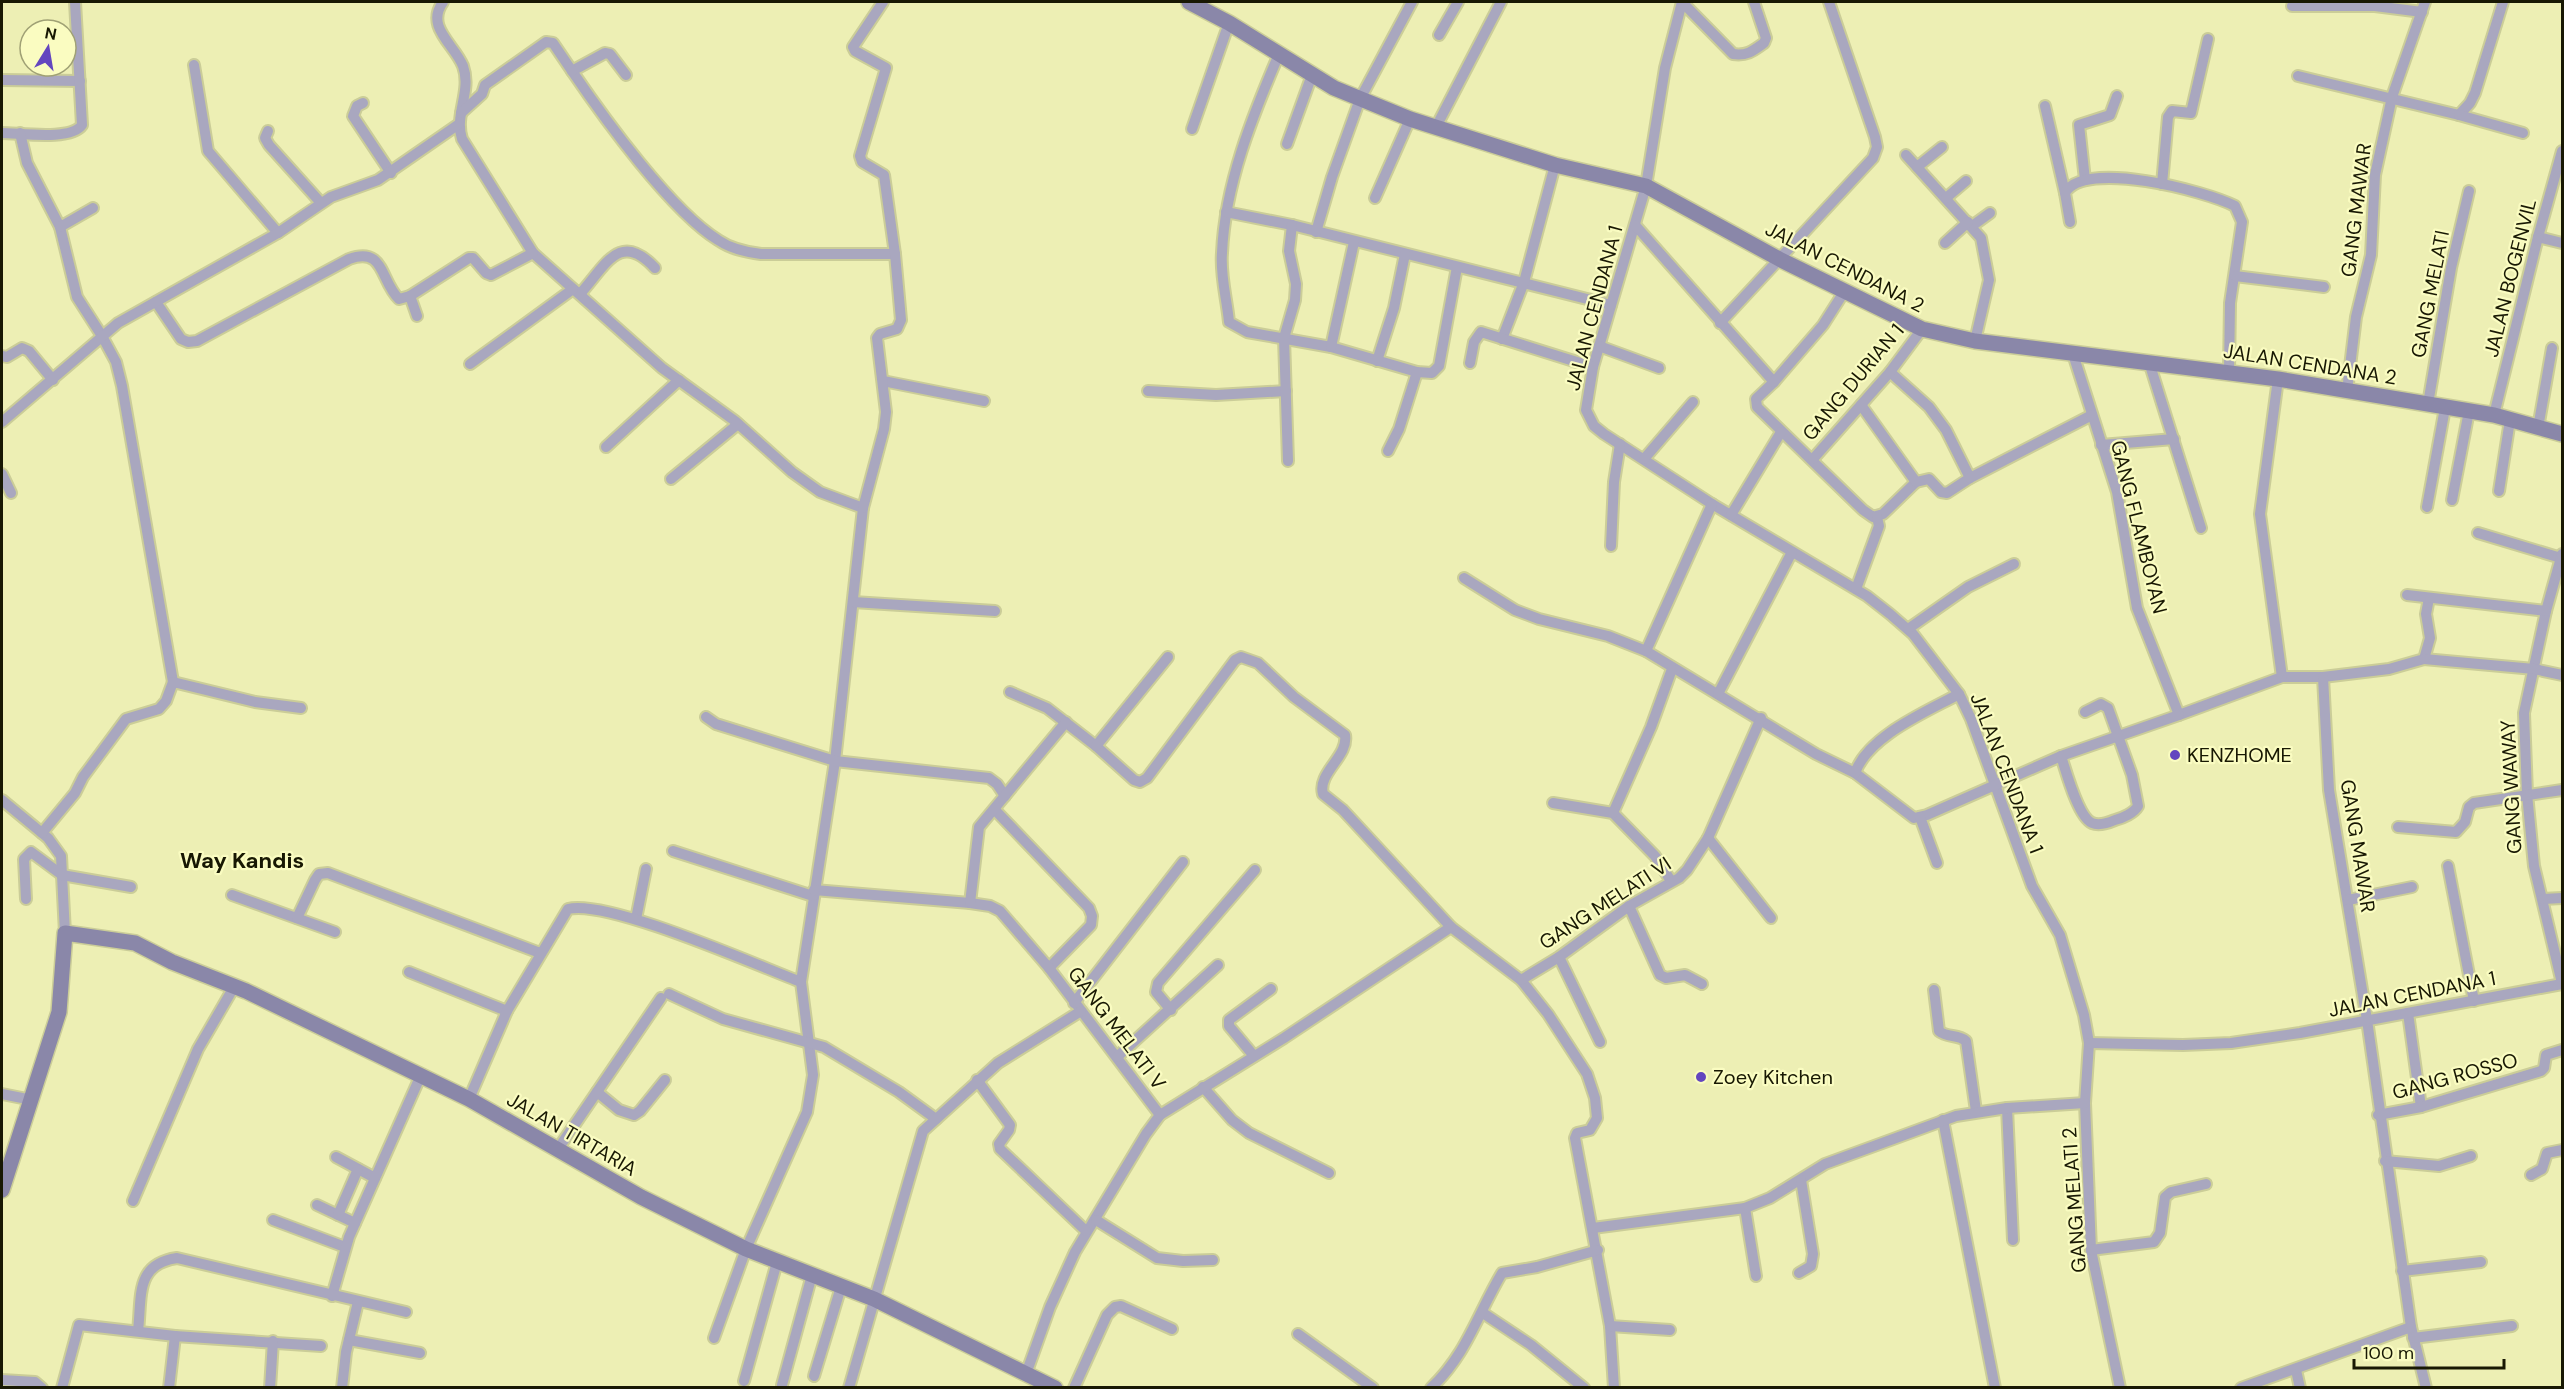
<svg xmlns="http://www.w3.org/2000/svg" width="2564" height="1389" font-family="'DM Sans',sans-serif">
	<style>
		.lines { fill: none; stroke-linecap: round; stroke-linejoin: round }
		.street-casing { stroke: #cbcd98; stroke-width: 14 }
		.secondary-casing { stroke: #cbcd98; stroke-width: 18 }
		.street { stroke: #a9a7bf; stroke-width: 10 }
		.secondary { stroke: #8a87a9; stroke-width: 15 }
		.poi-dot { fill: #6346bf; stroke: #fafcc1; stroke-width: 2 }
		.labels { text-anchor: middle; stroke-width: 4.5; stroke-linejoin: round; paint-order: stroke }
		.street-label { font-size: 20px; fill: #181803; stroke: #fafcc1 }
		.poi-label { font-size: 20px; fill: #181803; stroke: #fafcc1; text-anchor: start }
		.quarter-label { font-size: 22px; font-weight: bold; fill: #181803; stroke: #fafcc1 }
	</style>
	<rect width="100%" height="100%" fill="#edefb4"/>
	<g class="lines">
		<g class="street-casing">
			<g id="street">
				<path d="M443,2C425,27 454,44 463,66C472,91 454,115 462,139L533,253L662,368L735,421L792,472L820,492L863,508L835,761L801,982L813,1075L807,1112L746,1249L714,1338"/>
				<path d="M1682,2L1665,68L1646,186L1593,367L1586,410L1594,426L1604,434L1712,504L1867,596L1890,614L1913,634L1959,694L1971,719L2032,886L2060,935L2084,1015L2089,1043L2085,1103L2091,1250L2120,1388"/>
				<path d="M1682,2L1733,54C1747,56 1753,51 1764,43L1766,38L1754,2"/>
				<path d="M2292,6H2375L2422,12"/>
				<path d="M1439,35L1458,2"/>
				<path d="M1279,54C1252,117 1225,184 1222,253C1220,275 1227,300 1229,322L1247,332L1331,347L1417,372L1432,373L1439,366L1457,267"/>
				<path d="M194,65L208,151L278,233"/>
				<path d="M626,75L610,54L605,53L572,71C604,118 671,211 718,240C731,249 745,252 761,254H895"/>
				<path d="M2298,76L2459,115L2470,103L2475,93L2503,2"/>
				<path d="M2,80L80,81"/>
				<path d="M363,103L357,106L353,116L391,173"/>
				<path d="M2045,106L2065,193"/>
				<path d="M461,113L482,94L485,85L546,42L553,43L572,71"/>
				<path d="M2459,115L2523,133"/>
				<path d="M1436,127L1501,2"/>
				<path d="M1192,129L1229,23"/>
				<path d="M268,131L265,138L269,145L321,203"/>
				<path d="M2,133C20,133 71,141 82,125L75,2"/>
				<path d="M20,133L27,163L60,227L77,297L102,336L116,362L122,386L173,682"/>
				<path d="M1287,144L1312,75"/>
				<path d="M1906,155L1981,238L1989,280L1975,341"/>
				<path d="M1917,167L1942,147"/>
				<path d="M2085,180L2079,125L2110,115L2117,96"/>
				<path d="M2162,184L2168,117L2172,111L2191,113L2208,39"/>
				<path d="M1375,198L1410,119"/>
				<path d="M1946,198L1966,181"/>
				<path d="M1226,212L1292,225L1611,305"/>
				<path d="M2070,222L2065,193C2084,159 2206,191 2235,206L2242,222L2230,303L2229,372"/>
				<path d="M1635,225L1774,382L1756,399L1757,407L1863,510L1873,517L1883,514L1916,482"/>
				<path d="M1972,226L1990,213"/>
				<path d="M60,227L93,208"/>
				<path d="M1316,232L1332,177L1360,99L1412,2"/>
				<path d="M2538,237L2562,243"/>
				<path d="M1945,243L1968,222"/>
				<path d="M2235,276L2324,287"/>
				<path d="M580,294C606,265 620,230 655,268"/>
				<path d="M156,302L181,339L188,342L197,341L349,259C385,246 380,281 399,299L410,296"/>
				<path d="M417,316L410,296L469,258H473L486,273L491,275L533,253"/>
				<path d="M1720,323L1873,158L1877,147L1875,137L1829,2"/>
				<path d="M1502,339L1524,282L1555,165"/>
				<path d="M1599,346L1659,368"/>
				<path d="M1331,347L1354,242"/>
				<path d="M2073,354L2117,492L2137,608L2179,715L2282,677H2323L2389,669L2424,659L2430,638L2426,614L2429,598"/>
				<path d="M2,356L7,357L22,348L29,351L53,380"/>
				<path d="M1377,361L1394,308L1405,254"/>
				<path d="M2149,362L2201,528"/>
				<path d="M1470,363L1474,342L1481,332L1593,367"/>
				<path d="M470,364L573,289"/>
				<path d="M2278,379L2260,514L2282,677"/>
				<path d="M883,381L984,401"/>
				<path d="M1774,382L1823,325L1844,292"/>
				<path d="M1148,391L1216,395L1286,391"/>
				<path d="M2347,391L2356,317L2371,255L2375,175L2392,97L2425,2"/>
				<path d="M2428,404L2451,268L2469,191"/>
				<path d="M1861,405L1916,482L1929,479L1941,492L1947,493L1970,478L1946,430L1929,407L1890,372"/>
				<path d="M2494,415L2538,237L2562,151"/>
				<path d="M2,422L118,323L278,233L331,197L378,180L459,124"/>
				<path d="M2538,428L2552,348"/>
				<path d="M2101,445L2174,439"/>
				<path d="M606,447L679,380"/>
				<path d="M1388,451L1399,429L1417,372"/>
				<path d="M1644,459L1693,402"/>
				<path d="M1813,459L1890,372L1922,329"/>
				<path d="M1288,461L1284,338L1295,300L1296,284L1289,251L1292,225"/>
				<path d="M2,474L11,493"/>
				<path d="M1970,478L2092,415"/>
				<path d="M671,479L738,424"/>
				<path d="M2499,491L2510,420"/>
				<path d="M2452,500L2469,411"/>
				<path d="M1712,504L1646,651L1816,754L1855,773L1914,818L1927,815L2061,756L2179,715"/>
				<path d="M2427,507L2445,408"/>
				<path d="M863,508L884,429L886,412L877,338L880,334L897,329L901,320L895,254L884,175L862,162L860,156L886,68L855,51L853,47L883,2"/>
				<path d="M1731,515L1781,432"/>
				<path d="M2478,533L2561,558"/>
				<path d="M1611,546L1614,482L1620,444"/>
				<path d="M2562,554L2546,611L2524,713L2527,794L2534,866L2562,983"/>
				<path d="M1464,578L1515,610L1539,619L1608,636L1646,651"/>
				<path d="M1856,589L1879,526L1877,517"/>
				<path d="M2407,595L2546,611"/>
				<path d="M853,602L995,611"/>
				<path d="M1908,629L1968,587L2014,564"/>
				<path d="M2424,659L2534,669L2562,675"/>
				<path d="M2323,677L2329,790L2367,1020L2411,1327L2426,1388"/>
				<path d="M1010,692L1047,708L1096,746L1134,780L1140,782L1147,778L1235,660L1241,657L1258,663L1294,697L1345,735C1349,756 1317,773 1323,794L1343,810L1451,927L1521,980L1548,1014L1587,1074L1595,1098L1597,1118L1590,1130L1577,1133L1575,1138L1610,1326L1614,1388"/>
				<path d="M1718,694L1792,552"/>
				<path d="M706,717L716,724L835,761L989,778L997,784L1005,796"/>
				<path d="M1096,746L1168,657"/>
				<path d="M2061,756C2066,771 2078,817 2092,823C2099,826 2108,823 2115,820C2123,818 2134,813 2138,806L2132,775L2108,708L2101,704L2085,712"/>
				<path d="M1855,773C1868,736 1926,712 1959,694"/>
				<path d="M2,800L48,838L61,856L65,933"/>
				<path d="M1553,803L1613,813L1655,856L1671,881"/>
				<path d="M995,810L1089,908L1092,916L1091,925L1049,968"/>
				<path d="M1613,813L1651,727L1672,669"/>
				<path d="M1920,817L1937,863"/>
				<path d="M2398,827L2456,832L2465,822L2469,807L2474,803L2562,790"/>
				<path d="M42,833L75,793L83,777L126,719L159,709L166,701L173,682L255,702L301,708"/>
				<path d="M1708,838L1771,918"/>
				<path d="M673,851L813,896"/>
				<path d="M2448,866L2474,1001"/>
				<path d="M814,890L970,903L990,906L1000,911L1049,968L1160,1115L1146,1134L1075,1252L1050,1307L1026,1374"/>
				<path d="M232,895L335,932"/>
				<path d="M26,899L24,859L31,852L62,875L131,887"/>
				<path d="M2543,899L2562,898"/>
				<path d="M2348,900L2412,887"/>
				<path d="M970,903L979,827L1066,722"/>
				<path d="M1629,906L1660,975L1666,978L1685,975L1702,984"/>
				<path d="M297,918L315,880L319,874L328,873L540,953"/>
				<path d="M636,919L646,869"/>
				<path d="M1559,957L1600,1042"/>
				<path d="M409,972L507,1011"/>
				<path d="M1521,980L1559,957L1629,906L1679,878L1687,870L1708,838L1761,718"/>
				<path d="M1934,990L1939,1031C1947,1038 1958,1034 1966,1041L1976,1111"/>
				<path d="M669,994L723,1019L824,1047L899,1092L936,1119"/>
				<path d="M1074,1003L1183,862"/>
				<path d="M1171,1010L1156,992L1158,983L1255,870"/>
				<path d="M2408,1013L2421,1107"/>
				<path d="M2089,1043L2183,1045L2231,1043L2300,1033L2562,984"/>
				<path d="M1254,1056L1229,1026V1020L1271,989"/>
				<path d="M1117,1057L1218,965"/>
				<path d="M977,1080L1010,1125L1009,1130L999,1144L1000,1149L1086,1231"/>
				<path d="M1203,1087L1232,1120L1249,1133L1329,1173"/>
				<path d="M597,1092L619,1110L634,1115L640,1111L665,1080"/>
				<path d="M2,1094L32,1100"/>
				<path d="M469,1099L507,1011L568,909C608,899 756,965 801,982"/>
				<path d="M2007,1108L2013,1240"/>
				<path d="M1160,1115L1284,1038L1451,927"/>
				<path d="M2378,1115L2421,1107L2541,1071L2544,1068L2546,1055L2562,1050"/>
				<path d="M1943,1120L1995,1388"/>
				<path d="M558,1149L661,998"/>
				<path d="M336,1157L375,1178"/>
				<path d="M2385,1161L2439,1166L2471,1156"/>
				<path d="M2531,1175L2542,1169L2547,1153L2562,1150"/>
				<path d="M133,1201L198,1049L234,987"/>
				<path d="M317,1205L355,1223"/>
				<path d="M1745,1208L1756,1276"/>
				<path d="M338,1215L358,1169"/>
				<path d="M273,1220L345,1247"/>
				<path d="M1096,1220L1157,1258L1183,1261L1213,1260"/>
				<path d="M1593,1228L1745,1208L1770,1198L1825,1164L1956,1116L2007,1108L2085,1103"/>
				<path d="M2091,1250L2154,1242L2160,1233L2165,1197L2171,1192L2206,1184"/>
				<path d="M2402,1271L2481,1262"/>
				<path d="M1799,1273L1811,1266L1813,1254L1801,1180"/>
				<path d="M332,1296L349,1237L421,1075"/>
				<path d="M1483,1313L1531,1345L1584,1388"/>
				<path d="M1610,1326L1670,1330"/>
				<path d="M138,1331C142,1296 135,1264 177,1258L406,1312"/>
				<path d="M1298,1334L1373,1388"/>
				<path d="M2413,1338L2512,1326"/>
				<path d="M349,1340L420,1353"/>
				<path d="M2296,1370L2300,1388"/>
				<path d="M814,1376L841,1287"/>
				<path d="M2,1380L35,1382L42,1388"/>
				<path d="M744,1381L777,1262"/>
				<path d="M782,1385L812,1275"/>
				<path d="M62,1388L79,1325L175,1336"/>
				<path d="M169,1388L175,1336L321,1346"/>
				<path d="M270,1388L273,1341"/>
				<path d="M342,1388L346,1352L358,1302"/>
				<path d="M849,1388L923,1131L998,1063L1081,1011"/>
				<path d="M1074,1388L1107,1315L1115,1307L1121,1306L1172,1329"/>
				<path d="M1431,1388C1467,1354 1478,1313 1502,1273L1537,1267L1598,1250"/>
				<path d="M2241,1388L2411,1327"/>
			</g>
		</g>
		<g class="secondary-casing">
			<g id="secondary">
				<path d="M1189,2L1229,23L1334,88L1410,119L1555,165L1646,186L1781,260L1922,329L1975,341L2278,379L2494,415L2562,434"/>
				<path d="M2,1190L59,1012L65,933L135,943L172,962L246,991L469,1099L641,1197L746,1249L874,1299L1055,1388"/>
			</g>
		</g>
		<use href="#street" class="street"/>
		<use href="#secondary" class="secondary"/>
	</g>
	<g class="poi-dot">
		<circle cx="2175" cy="755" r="6"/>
		<circle cx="1701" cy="1077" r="6"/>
	</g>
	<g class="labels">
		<g class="street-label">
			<text transform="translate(2356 210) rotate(-83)" y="7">GANG MAWAR</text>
			<text transform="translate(1845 267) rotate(27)" y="7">JALAN CENDANA 2</text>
			<text transform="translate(2510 278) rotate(-76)" y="7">JALAN BOGENVIL</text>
			<text transform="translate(2430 294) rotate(-79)" y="7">GANG MELATI</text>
			<text transform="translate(1594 308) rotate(-75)" y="7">JALAN CENDANA 1</text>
			<text transform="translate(2310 364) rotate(9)" y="7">JALAN CENDANA 2</text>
			<text transform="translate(1853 382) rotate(-50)" y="7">GANG DURIAN 1</text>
			<text transform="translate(2139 527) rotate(76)" y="7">GANG FLAMBOYAN</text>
			<text transform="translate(2007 773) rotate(69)" y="7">JALAN CENDANA 1</text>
			<text transform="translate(2511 787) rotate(-93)" y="7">GANG WAWAY</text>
			<text transform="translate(2358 846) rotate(81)" y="7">GANG MAWAR</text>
			<text transform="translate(1605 903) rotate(-33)" y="7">GANG MELATI VI</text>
			<text transform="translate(2412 994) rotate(-11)" y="7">JALAN CENDANA 1</text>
			<text transform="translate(1117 1028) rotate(53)" y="7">GANG MELATI V</text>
			<text transform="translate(2455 1076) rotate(-15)" y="7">GANG ROSSO</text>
			<text transform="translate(572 1134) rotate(30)" y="7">JALAN TIRTARIA</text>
			<text transform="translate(2074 1200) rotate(-94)" y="7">GANG MELATI 2</text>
		</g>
		<g class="poi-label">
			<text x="2187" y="762">KENZHOME</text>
			<text x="1713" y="1084">Zoey Kitchen</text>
		</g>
		<g class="quarter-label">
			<text x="242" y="868">Way Kandis</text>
		</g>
	</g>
	<rect width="2564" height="1389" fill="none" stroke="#181803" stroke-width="6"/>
	<g transform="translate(48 48) rotate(11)"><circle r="28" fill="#fafcc1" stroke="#a0a175" stroke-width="1.5"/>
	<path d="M0-4.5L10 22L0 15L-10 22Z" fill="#6346bf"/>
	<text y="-9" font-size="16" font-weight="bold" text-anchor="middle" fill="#181803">N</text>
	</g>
	<path d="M2354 1359v9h150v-9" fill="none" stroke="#181803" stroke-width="3"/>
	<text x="2363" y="1359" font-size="18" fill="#181803" stroke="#fafcc1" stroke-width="4.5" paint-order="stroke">100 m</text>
</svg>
